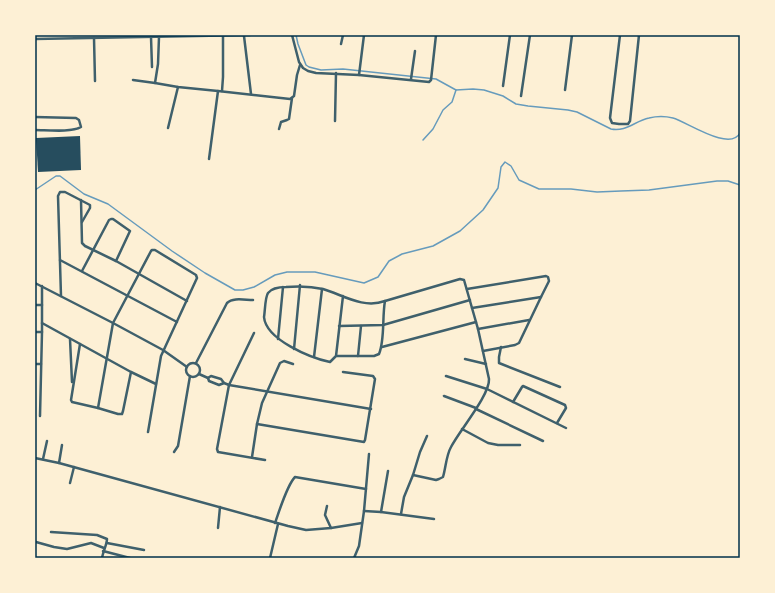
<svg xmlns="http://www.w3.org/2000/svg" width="775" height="593" font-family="'Public Sans',sans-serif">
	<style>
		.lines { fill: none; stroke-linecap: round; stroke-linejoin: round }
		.stream { stroke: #669bbc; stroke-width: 1.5 }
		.building { fill: #264d5e }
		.minor { stroke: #3f606c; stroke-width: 2.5 }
		.neatline { fill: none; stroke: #003049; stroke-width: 1.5 }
	</style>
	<rect width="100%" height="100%" fill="#fdf0d5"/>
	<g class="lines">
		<g class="stream">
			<path d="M296,35L298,44L306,65L309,67L321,70L343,69L436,79L456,90L473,89L484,90L503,96L516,104L528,106L568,110L577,112L611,129C626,132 635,121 649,118C657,116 665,116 673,118C687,122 730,152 740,133"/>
			<path d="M423,140L433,129L443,110L452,102L456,90"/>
			<path d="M35,190L56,176H60L84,194L108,204L172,251L205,273L235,290H243L254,287L275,275L287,272H315L364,283L378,277L389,261L402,254L433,246L460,231L483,210L498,188L501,167L505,162L511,166L519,180L539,189H571L597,192L621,191L649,190L717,181H728L740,185"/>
		</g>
	</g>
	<path class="building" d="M80,136L81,170L38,172L36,138Z"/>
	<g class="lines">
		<g class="minor">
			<path d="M292,35L299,62L303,68L308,71L316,73L359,75L429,82L431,80L436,35"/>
			<path d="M620,35L610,118L612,123L619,124H628L630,121L639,35"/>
			<path d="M244,36L251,94"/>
			<path d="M151,37L152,67"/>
			<path d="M94,38L95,81"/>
			<path d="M35,39L250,35"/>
			<path d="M341,44L343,35"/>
			<path d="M359,75L364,35"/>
			<path d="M411,79L415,51"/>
			<path d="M133,80L155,83L178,87L218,91L290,99L294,96L297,75L300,65"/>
			<path d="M155,83L158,64L159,37"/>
			<path d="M503,86L510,35"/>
			<path d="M565,90L572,35"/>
			<path d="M222,91L223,77V36"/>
			<path d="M521,96L530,35"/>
			<path d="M35,117L76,118L79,120L81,127C71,133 46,130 35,130"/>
			<path d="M335,121L336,73"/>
			<path d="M168,128L178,87"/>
			<path d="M279,129L281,122L287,120L289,119L292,98"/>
			<path d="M209,159L218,91"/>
			<path d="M81,200L82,243L85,246L116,261L187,301"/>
			<path d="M60,260L177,322"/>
			<path d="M82,271L109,220L111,219H113L130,231L116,261"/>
			<path d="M35,283L113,323L163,350L187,367"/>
			<path d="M467,289L546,276L548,277L549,281L541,297L519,343L515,345L483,351"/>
			<path d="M61,296L58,196L60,192H65L90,205V208L82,222"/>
			<path d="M385,301L460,279L464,280L478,329L489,379C490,395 459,431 451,447C446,456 446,467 443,477L439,479L436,480L413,475"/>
			<path d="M35,305H42"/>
			<path d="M472,308L541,297"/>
			<path d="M42,323L131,372L156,384"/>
			<path d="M339,326L383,325L470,300"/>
			<path d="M478,329L529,320"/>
			<path d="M35,332H42"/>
			<path d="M254,333L229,385L217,449L218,452L265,460"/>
			<path d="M70,339L72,382"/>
			<path d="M278,339L283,287"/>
			<path d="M80,344L71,400L72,402L98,408L118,414H122L123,411L131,372"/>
			<path d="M382,347L476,322"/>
			<path d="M501,347L499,357V363L560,387"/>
			<path d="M294,349L300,285"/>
			<path d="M336,356H374L379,354C385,340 382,317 385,301C363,309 343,295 323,289C310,286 298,286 286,287C280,287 272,288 268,293C265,297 265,312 264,317C266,340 311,358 330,362L336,356L343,296"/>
			<path d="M358,356L361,326"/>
			<path d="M314,357L322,289"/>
			<path d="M465,359L486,364"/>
			<path d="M196,363L227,303C233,297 245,300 253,300"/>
			<circle cx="193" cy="370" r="7"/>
			<path d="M35,364H41"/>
			<path d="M199,374L208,378L211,376L221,379L224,383"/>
			<path d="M446,376L487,389L566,428"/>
			<path d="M208,378L209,381L219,385L224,383L229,385L371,409"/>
			<path d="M444,396L476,408"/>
			<path d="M513,402L522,387L523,386L565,405L566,408L557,423"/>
			<path d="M98,408L113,323L151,251L152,250H155L196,275L197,278L161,356L148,432"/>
			<path d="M476,409L543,441"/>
			<path d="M40,416L42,332V286"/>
			<path d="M257,424L364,442L365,440L375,379L373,376L343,372"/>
			<path d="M462,429L488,443L498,445H520"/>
			<path d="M174,452L178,446L190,376"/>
			<path d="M252,457L257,424L262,403L280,363L284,361L293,364"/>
			<path d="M35,458L59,463L288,526L306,530L331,528L362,523"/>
			<path d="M43,459L47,441"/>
			<path d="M59,463L62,445"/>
			<path d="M70,483L74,467"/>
			<path d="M327,506L325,515L331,528"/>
			<path d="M364,511L381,512L434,519"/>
			<path d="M381,512L388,471"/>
			<path d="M401,514L404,497L413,475L420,452L427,436"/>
			<path d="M275,523C279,512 287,485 295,477L366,489"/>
			<path d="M218,528L220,507"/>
			<path d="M51,532L97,535L107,539C107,544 103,552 102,558"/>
			<path d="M36,542L54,547L67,549L91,543L104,548"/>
			<path d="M107,543L144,550"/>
			<path d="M103,551L130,558"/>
			<path d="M270,558L278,524"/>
			<path d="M354,558L359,546L364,511L369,454"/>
		</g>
	</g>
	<rect width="775" height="593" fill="none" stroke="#fdf0d5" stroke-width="72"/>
	<rect x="36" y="36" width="703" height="521" class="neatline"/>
</svg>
